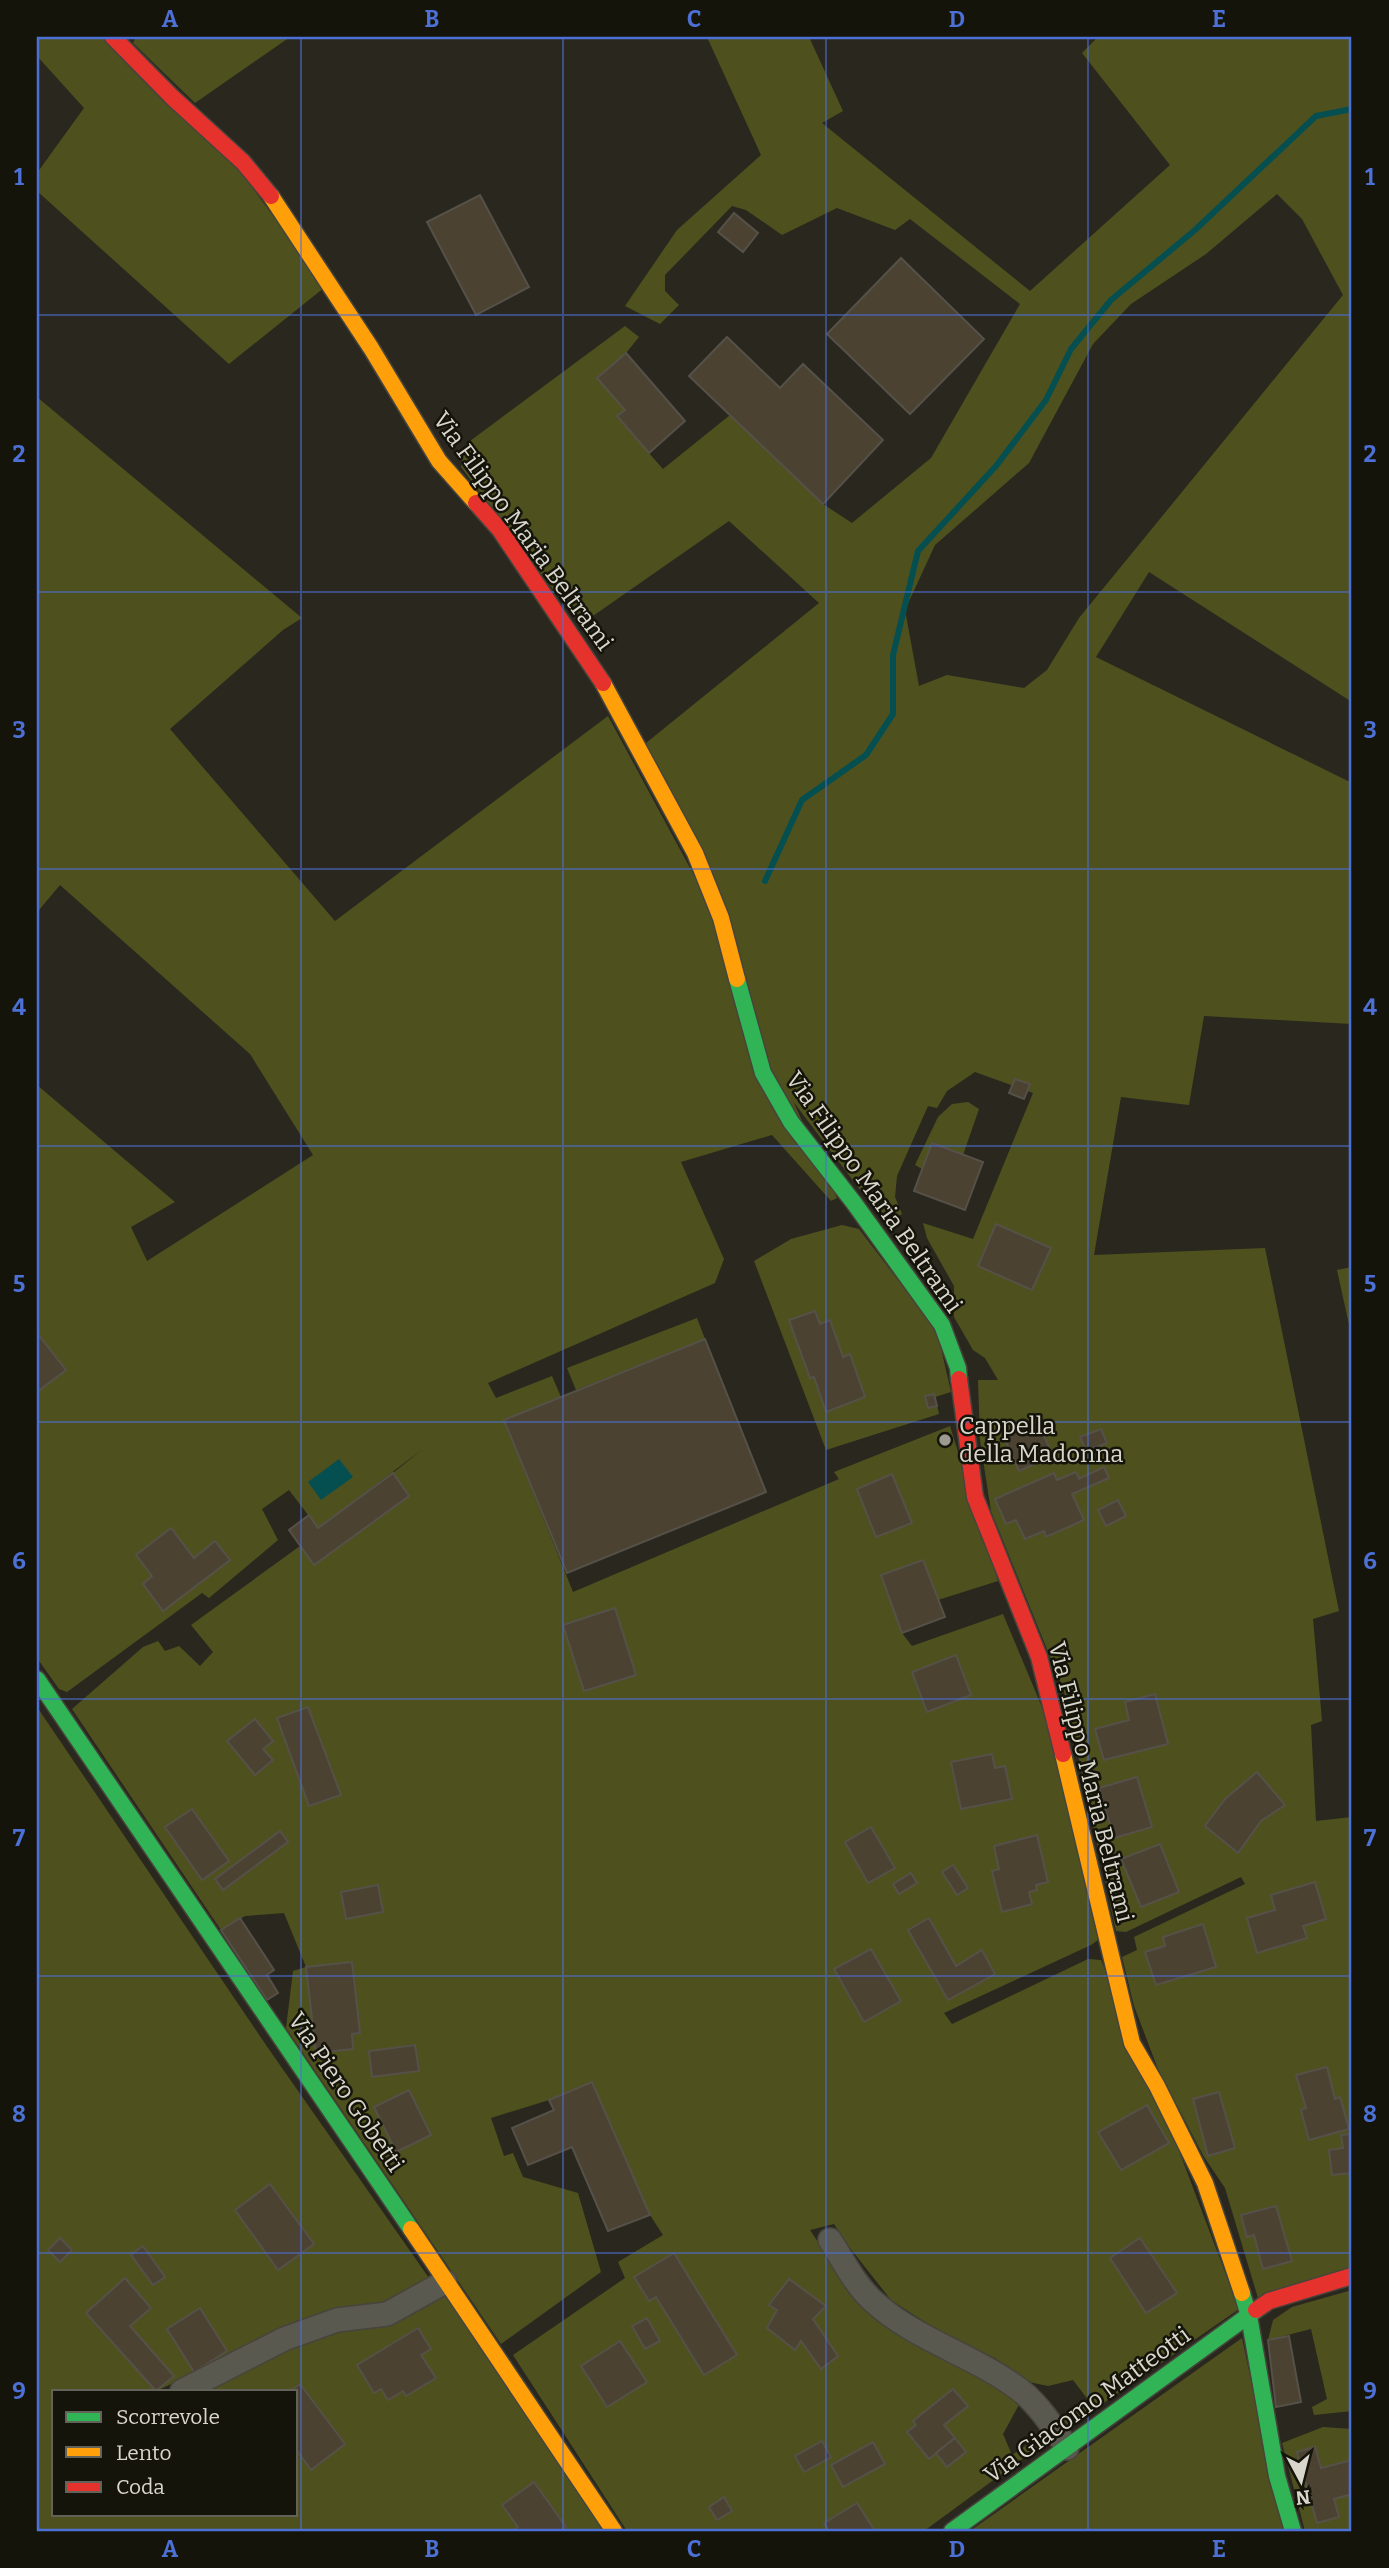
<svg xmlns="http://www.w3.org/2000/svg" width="1389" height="2568" font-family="Bitter,serif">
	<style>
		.green { fill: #4e511e; fill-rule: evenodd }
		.water { fill: #064f50 }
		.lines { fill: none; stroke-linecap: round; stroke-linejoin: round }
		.stream { stroke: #064f50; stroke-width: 6 }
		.building { fill: #4b4232; stroke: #555149; stroke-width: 2 }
		.street-casing { stroke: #46443c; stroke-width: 26 }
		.fast-casing { stroke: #46443c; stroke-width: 19 }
		.slow-casing { stroke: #46443c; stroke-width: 19 }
		.jam-casing { stroke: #46443c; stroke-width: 19 }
		.street { stroke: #5a5950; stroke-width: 23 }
		.fast { stroke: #30b455; stroke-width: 16 }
		.slow { stroke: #ff9f0a; stroke-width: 16 }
		.jam { stroke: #e5322d; stroke-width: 16 }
		.grid { fill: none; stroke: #4c70d5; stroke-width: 2; stroke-opacity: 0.55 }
		.poi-dot { fill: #9c9a8f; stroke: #15140b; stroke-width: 2.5 }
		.labels { text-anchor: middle; stroke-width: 5; stroke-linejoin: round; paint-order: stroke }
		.street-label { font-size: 24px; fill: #d9d7cc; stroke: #15140b }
		.poi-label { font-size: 24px; fill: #d9d7cc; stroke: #15140b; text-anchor: start }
		.neatline { fill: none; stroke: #4c70d5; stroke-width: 2.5 }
		.grid-label { font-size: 23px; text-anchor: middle; font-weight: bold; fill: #4c70d5 }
	</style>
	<rect width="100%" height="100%" fill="#2a281e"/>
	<g class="green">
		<path d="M37,37H105L235,164L325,287L229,364L37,191V173L84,108L37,56Z"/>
		<path d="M136,37H290L195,103L133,43Z"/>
		<path d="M707,37H809L843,111L822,123L1030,291L1170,165L1082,53L1098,37H1352V702L1149,572L1096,657L1350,782L1352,779V1024L1204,1016L1189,1105L1121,1097L1094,1255L1265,1248L1339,1611L1313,1619L1322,1721L1311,1725L1316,1821L1352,1817V2267L1258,2298L1225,2188L1204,2157L1158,2069L1134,2006L1122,1957L1137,1950L1134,1937L1245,1884L1241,1877L1126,1932L1116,1931L1064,1691L991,1511L980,1440L978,1380H998L985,1358L973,1350L954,1317V1286L927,1238L923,1223L973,1239L1033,1093L975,1072L947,1091L937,1108L928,1106L897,1176L895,1197L902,1214L886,1224L770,1071L646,743L819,603L729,521L580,625L461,467L466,444L625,326L639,337L626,353L597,378L625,410L617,417L663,469L730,415L823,504L852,523L931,458L1020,304L910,219L895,230L837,208L782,235L746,210L732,206L665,275V291L679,305L660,324L625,306L677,230L761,155ZM1277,194L1302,219L1343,295L1079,618L1047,670L1024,688L947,675L919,686L905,610L935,545L1029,463L1093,344L1131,304L1206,254Z"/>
		<path d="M37,397L302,618L283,630L170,729L335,921L608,716L696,879L717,933L837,1198L831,1201L772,1135L681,1162L724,1259L715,1283L488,1383L496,1398L552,1376L561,1397L504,1420L573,1592L839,1479L834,1472L950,1426L998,1581L938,1600L923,1560L881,1576L902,1633L912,1646L1003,1614L1044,1712L1098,1940L1091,1945L944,2013L952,2024L1088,1959L1101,1960L1176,2143L1239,2309L1069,2427L1064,2420L1089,2401L1073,2380L1048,2386L1029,2382L995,2358L951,2339L891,2300L850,2248L834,2224L810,2230L845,2283L935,2353L1021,2401L1003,2434L1012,2455L1045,2433L1048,2440L924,2531H627L513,2355L625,2278L618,2262L663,2235L650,2215L592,2082L549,2100L491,2118L504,2156L513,2153L523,2177L578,2193L601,2272L501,2344L286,2028L293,1971L306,1967L284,1913L245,1916L221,1930L72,1709L143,1647L158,1641L165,1651L179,1646L200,1666L213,1652L191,1625L300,1546L315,1565L409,1496L393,1473L423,1449L318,1528L289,1490L262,1509L278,1540L209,1598L202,1593L67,1692L59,1689L37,1658V1085L175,1202L131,1227L147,1261L313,1155L250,1054L60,885L39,910L37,909Z"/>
		<path d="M968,1102L979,1109L963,1155L932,1143L922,1169L915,1165L938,1117L952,1104Z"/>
		<path d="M842,1225L859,1229L937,1331L951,1392L935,1397L939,1414L826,1450L754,1261L791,1239Z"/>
		<path d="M1352,1267V1338L1337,1270Z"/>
		<path d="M697,1318L705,1339L576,1390L567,1368Z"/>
		<path d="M37,1707L268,2048L429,2278L383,2304L363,2305L314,2318L156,2391H54V2514H296V2391H197L259,2360L444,2288L607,2531H37Z"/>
		<path d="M1352,2290V2411L1314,2415L1312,2407L1327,2399L1311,2329L1268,2340L1273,2320L1292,2307Z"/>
		<path d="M1242,2338L1283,2531H970Z"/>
		<path d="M1323,2427L1352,2429V2531H1305L1282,2443Z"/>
	</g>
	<path class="water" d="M339,1459L353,1477L321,1500L308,1482Z"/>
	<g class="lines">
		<path class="stream" d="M765,881L802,800L866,755L893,714V655L918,551L996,466L1046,400L1071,349L1111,300L1195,230L1316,116L1352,109"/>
	</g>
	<g class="building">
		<path d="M480,195L529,287L476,315L427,222Z"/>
		<path d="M734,213L758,233L743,252L718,232Z"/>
		<path d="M901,258L984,339L910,414L827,334Z"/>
		<path d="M727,337L780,388L803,364L883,440L823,504L689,376Z"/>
		<path d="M626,353L685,421L649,453L617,416L625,410L597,378Z"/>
		<path d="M1015,1079L1030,1084L1024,1099L1009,1093Z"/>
		<path d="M932,1143L983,1162L965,1210L914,1191Z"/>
		<path d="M996,1224L1051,1248L1032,1290L978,1266Z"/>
		<path d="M815,1311L820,1324L830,1320L843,1357L850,1354L865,1397L826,1412L814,1377L810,1378L789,1320Z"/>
		<path d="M37,1333L66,1370L37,1392Z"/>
		<path d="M705,1339L766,1492L567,1573L504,1420Z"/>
		<path d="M934,1394L937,1406L928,1408L925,1396Z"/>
		<path d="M1036,1418L1053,1456L1019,1471L1002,1433Z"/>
		<path d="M1101,1429L1107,1443L1086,1451L1080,1437Z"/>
		<path d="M1104,1467L1109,1478L1072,1494L1084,1520L1046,1537L1044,1531L1025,1539L1016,1520L1006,1524L995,1499L1054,1473L1057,1480L1076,1472L1079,1479Z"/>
		<path d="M393,1473L409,1496L314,1565L289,1530L309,1515L318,1528Z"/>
		<path d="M892,1474L912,1523L876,1537L857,1489Z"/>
		<path d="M1118,1500L1126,1516L1106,1526L1098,1510Z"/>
		<path d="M171,1528L194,1558L215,1541L230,1560L163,1611L143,1584L152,1576L136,1555Z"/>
		<path d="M923,1560L945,1617L902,1633L881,1575Z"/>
		<path d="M615,1608L636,1675L584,1691L563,1625Z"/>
		<path d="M956,1655L971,1695L927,1712L912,1672Z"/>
		<path d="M1155,1694L1168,1744L1104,1760L1095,1729L1129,1720L1125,1702Z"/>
		<path d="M308,1707L341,1795L309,1806L277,1718Z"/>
		<path d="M255,1719L273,1741L263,1749L273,1760L255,1775L227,1741Z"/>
		<path d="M992,1754L995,1768L1005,1766L1012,1799L961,1809L951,1762Z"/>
		<path d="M1257,1772L1285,1805L1261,1821L1238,1853L1205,1826L1225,1799Z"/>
		<path d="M1137,1777L1152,1827L1114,1838L1099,1788Z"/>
		<path d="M192,1809L229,1861L202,1880L165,1827Z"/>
		<path d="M871,1827L895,1868L868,1883L845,1842Z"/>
		<path d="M280,1831L288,1842L223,1890L215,1879Z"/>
		<path d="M1037,1835L1048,1882L1036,1885L1037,1890L1029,1892L1032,1904L1002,1912L992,1871L999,1869L994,1846Z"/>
		<path d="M1160,1844L1179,1892L1141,1907L1121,1859Z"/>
		<path d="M953,1865L968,1888L957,1895L942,1872Z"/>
		<path d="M911,1873L917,1883L899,1894L893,1884Z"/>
		<path d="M1315,1882L1326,1919L1303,1926L1307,1938L1257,1953L1247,1918L1275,1910L1271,1895Z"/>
		<path d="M378,1885L383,1912L346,1919L341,1892Z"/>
		<path d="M240,1918L274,1970L267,1975L278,1993L267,2000L221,1930Z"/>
		<path d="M929,1918L956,1966L982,1950L995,1974L948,2000L908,1930Z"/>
		<path d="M1203,1924L1216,1967L1156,1985L1145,1952L1165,1946L1163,1937Z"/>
		<path d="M871,1949L901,2001L864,2022L834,1969Z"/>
		<path d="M352,1962L360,2033L352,2034L353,2049L316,2053L306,1967Z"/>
		<path d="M415,2045L419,2071L372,2077L369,2051Z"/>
		<path d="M1327,2067L1335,2099L1340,2097L1349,2129L1309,2140L1301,2110L1306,2108L1296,2075Z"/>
		<path d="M592,2082L650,2215L608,2231L572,2147L528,2165L512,2128L554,2110L549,2100Z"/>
		<path d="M409,2090L431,2135L396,2152L374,2107Z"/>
		<path d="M1219,2092L1235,2148L1208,2156L1193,2099Z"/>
		<path d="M1147,2105L1169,2143L1121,2170L1098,2132Z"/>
		<path d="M1351,2134L1352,2173L1332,2175L1329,2150L1343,2148L1341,2135Z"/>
		<path d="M270,2184L314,2244L278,2270L235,2210Z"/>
		<path d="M1276,2206L1292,2261L1263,2269L1254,2235L1247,2237L1241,2215Z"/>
		<path d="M60,2238L72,2250L60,2262L48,2250Z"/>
		<path d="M1140,2238L1177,2293L1146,2313L1110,2258Z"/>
		<path d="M143,2246L165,2277L153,2285L131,2255Z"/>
		<path d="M674,2253L737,2355L704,2375L656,2297L649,2301L634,2277Z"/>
		<path d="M125,2278L151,2308L130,2326L174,2376L156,2391L86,2313Z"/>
		<path d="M789,2279L826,2306L813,2319L838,2356L821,2369L801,2341L795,2350L767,2328L777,2310L769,2305Z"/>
		<path d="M200,2308L227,2351L194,2372L167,2329Z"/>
		<path d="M647,2318L660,2341L645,2349L632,2326Z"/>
		<path d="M418,2328L431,2349L421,2355L436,2378L406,2396L403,2391L388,2400L381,2389L374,2393L357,2365Z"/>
		<path d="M1289,2336L1301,2402L1276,2407L1268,2340Z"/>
		<path d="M620,2341L647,2382L607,2407L581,2366Z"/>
		<path d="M300,2384L345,2444L311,2470L296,2449V2391H290Z"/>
		<path d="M953,2389L968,2406L944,2425L955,2438L929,2459L907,2432L916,2425L913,2421Z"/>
		<path d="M955,2438L966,2452L947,2467L936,2453Z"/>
		<path d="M822,2441L831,2457L804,2472L795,2456Z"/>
		<path d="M873,2442L885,2464L843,2487L831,2465Z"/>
		<path d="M1315,2447L1321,2468L1352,2460V2494L1334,2499L1339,2517L1317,2523L1297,2452Z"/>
		<path d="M534,2482L566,2527L559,2531H512L518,2527L502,2505Z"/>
		<path d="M724,2497L732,2511L717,2520L709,2507Z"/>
		<path d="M857,2503L875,2531H829L824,2523Z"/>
	</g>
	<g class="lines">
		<g class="street-casing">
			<g id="street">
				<path d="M830,2240C843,2260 855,2285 873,2301C915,2340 974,2355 1020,2390C1039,2405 1054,2428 1067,2448"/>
				<path d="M182,2391L284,2339L337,2320L387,2314L445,2282"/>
			</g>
		</g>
		<g class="fast-casing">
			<g id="fast">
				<path d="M737,979L763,1073L791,1122L854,1203L942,1325L958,1368L959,1379"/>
				<path d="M37,1679L411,2229"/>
				<path d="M1242,2293L1249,2316L1277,2476L1293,2531"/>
				<path d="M952,2531L1256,2310"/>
			</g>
		</g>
		<g class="slow-casing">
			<g id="slow">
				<path d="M271,196L371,348L439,461L476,503"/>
				<path d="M603,683L695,853L721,918L737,979"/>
				<path d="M1063,1754L1132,2043L1157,2086L1205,2183L1242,2293"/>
				<path d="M411,2229L614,2531"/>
			</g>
		</g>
		<g class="jam-casing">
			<g id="jam">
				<path d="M113,37L172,97L243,162L271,196"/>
				<path d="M476,503L500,530L603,683"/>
				<path d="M959,1379L975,1497L1039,1657L1063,1754"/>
				<path d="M1256,2310L1269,2301L1352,2276"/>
			</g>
		</g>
		<use href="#street" class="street"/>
		<use href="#fast" class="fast"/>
		<use href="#slow" class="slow"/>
		<use href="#jam" class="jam"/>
	</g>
	<path class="grid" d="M301,37V2531M563,37V2531M826,37V2531M1088,37V2531M37,315H1352M37,592H1352M37,869H1352M37,1146H1352M37,1422H1352M37,1699H1352M37,1976H1352M37,2253H1352"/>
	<circle class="poi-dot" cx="945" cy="1440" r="7"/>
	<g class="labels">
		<g class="street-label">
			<text transform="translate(523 531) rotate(54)" y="8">Via Filippo Maria Beltrami</text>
			<text transform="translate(874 1192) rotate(55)" y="8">Via Filippo Maria Beltrami</text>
			<text transform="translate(1091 1782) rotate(76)" y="8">Via Filippo Maria Beltrami</text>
			<text transform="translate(346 2092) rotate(56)" y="8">Via Piero Gobetti</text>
			<text transform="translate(1087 2405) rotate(-36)" y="8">Via Giacomo Matteotti</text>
		</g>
		<g class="poi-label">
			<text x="959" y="1434">Cappella<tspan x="959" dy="28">della Madonna</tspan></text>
		</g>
	</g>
	<rect width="1389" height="2568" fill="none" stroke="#15140b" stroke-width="77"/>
	<rect x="52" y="2390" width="245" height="126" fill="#15140b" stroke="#636258" stroke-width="2"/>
	<rect x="66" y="2412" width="35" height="10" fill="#30b455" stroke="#636258" stroke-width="2"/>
	<text x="116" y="2424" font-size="21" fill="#d9d7cc">Scorrevole</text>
	<rect x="66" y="2447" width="35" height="10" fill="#ff9f0a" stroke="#636258" stroke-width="2"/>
	<text x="116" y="2460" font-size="21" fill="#d9d7cc">Lento</text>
	<rect x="66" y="2482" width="35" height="10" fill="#e5322d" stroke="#636258" stroke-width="2"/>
	<text x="116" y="2494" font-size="21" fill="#d9d7cc">Coda</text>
	<g transform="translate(1301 2481) rotate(173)" stroke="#15140b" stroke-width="5" paint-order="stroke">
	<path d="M0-5L12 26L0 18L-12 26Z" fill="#d9d7cc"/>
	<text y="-10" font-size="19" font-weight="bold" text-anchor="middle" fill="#d9d7cc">N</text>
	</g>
	<rect x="38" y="38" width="1312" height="2492" class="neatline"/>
	<g class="grid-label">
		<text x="170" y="27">A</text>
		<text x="432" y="27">B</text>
		<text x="694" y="27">C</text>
		<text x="957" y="27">D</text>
		<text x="1219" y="27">E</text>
		<text x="19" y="185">1</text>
		<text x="1370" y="185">1</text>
		<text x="19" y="462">2</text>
		<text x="1370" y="462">2</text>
		<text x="19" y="738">3</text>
		<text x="1370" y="738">3</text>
		<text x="19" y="1015">4</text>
		<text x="1370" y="1015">4</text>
		<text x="19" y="1292">5</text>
		<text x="1370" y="1292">5</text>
		<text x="19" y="1569">6</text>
		<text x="1370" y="1569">6</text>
		<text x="19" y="1846">7</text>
		<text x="1370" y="1846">7</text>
		<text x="19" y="2122">8</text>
		<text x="1370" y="2122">8</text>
		<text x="19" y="2399">9</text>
		<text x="1370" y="2399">9</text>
		<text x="170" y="2557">A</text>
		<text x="432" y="2557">B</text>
		<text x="694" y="2557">C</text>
		<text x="957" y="2557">D</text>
		<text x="1219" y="2557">E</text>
	</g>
</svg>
